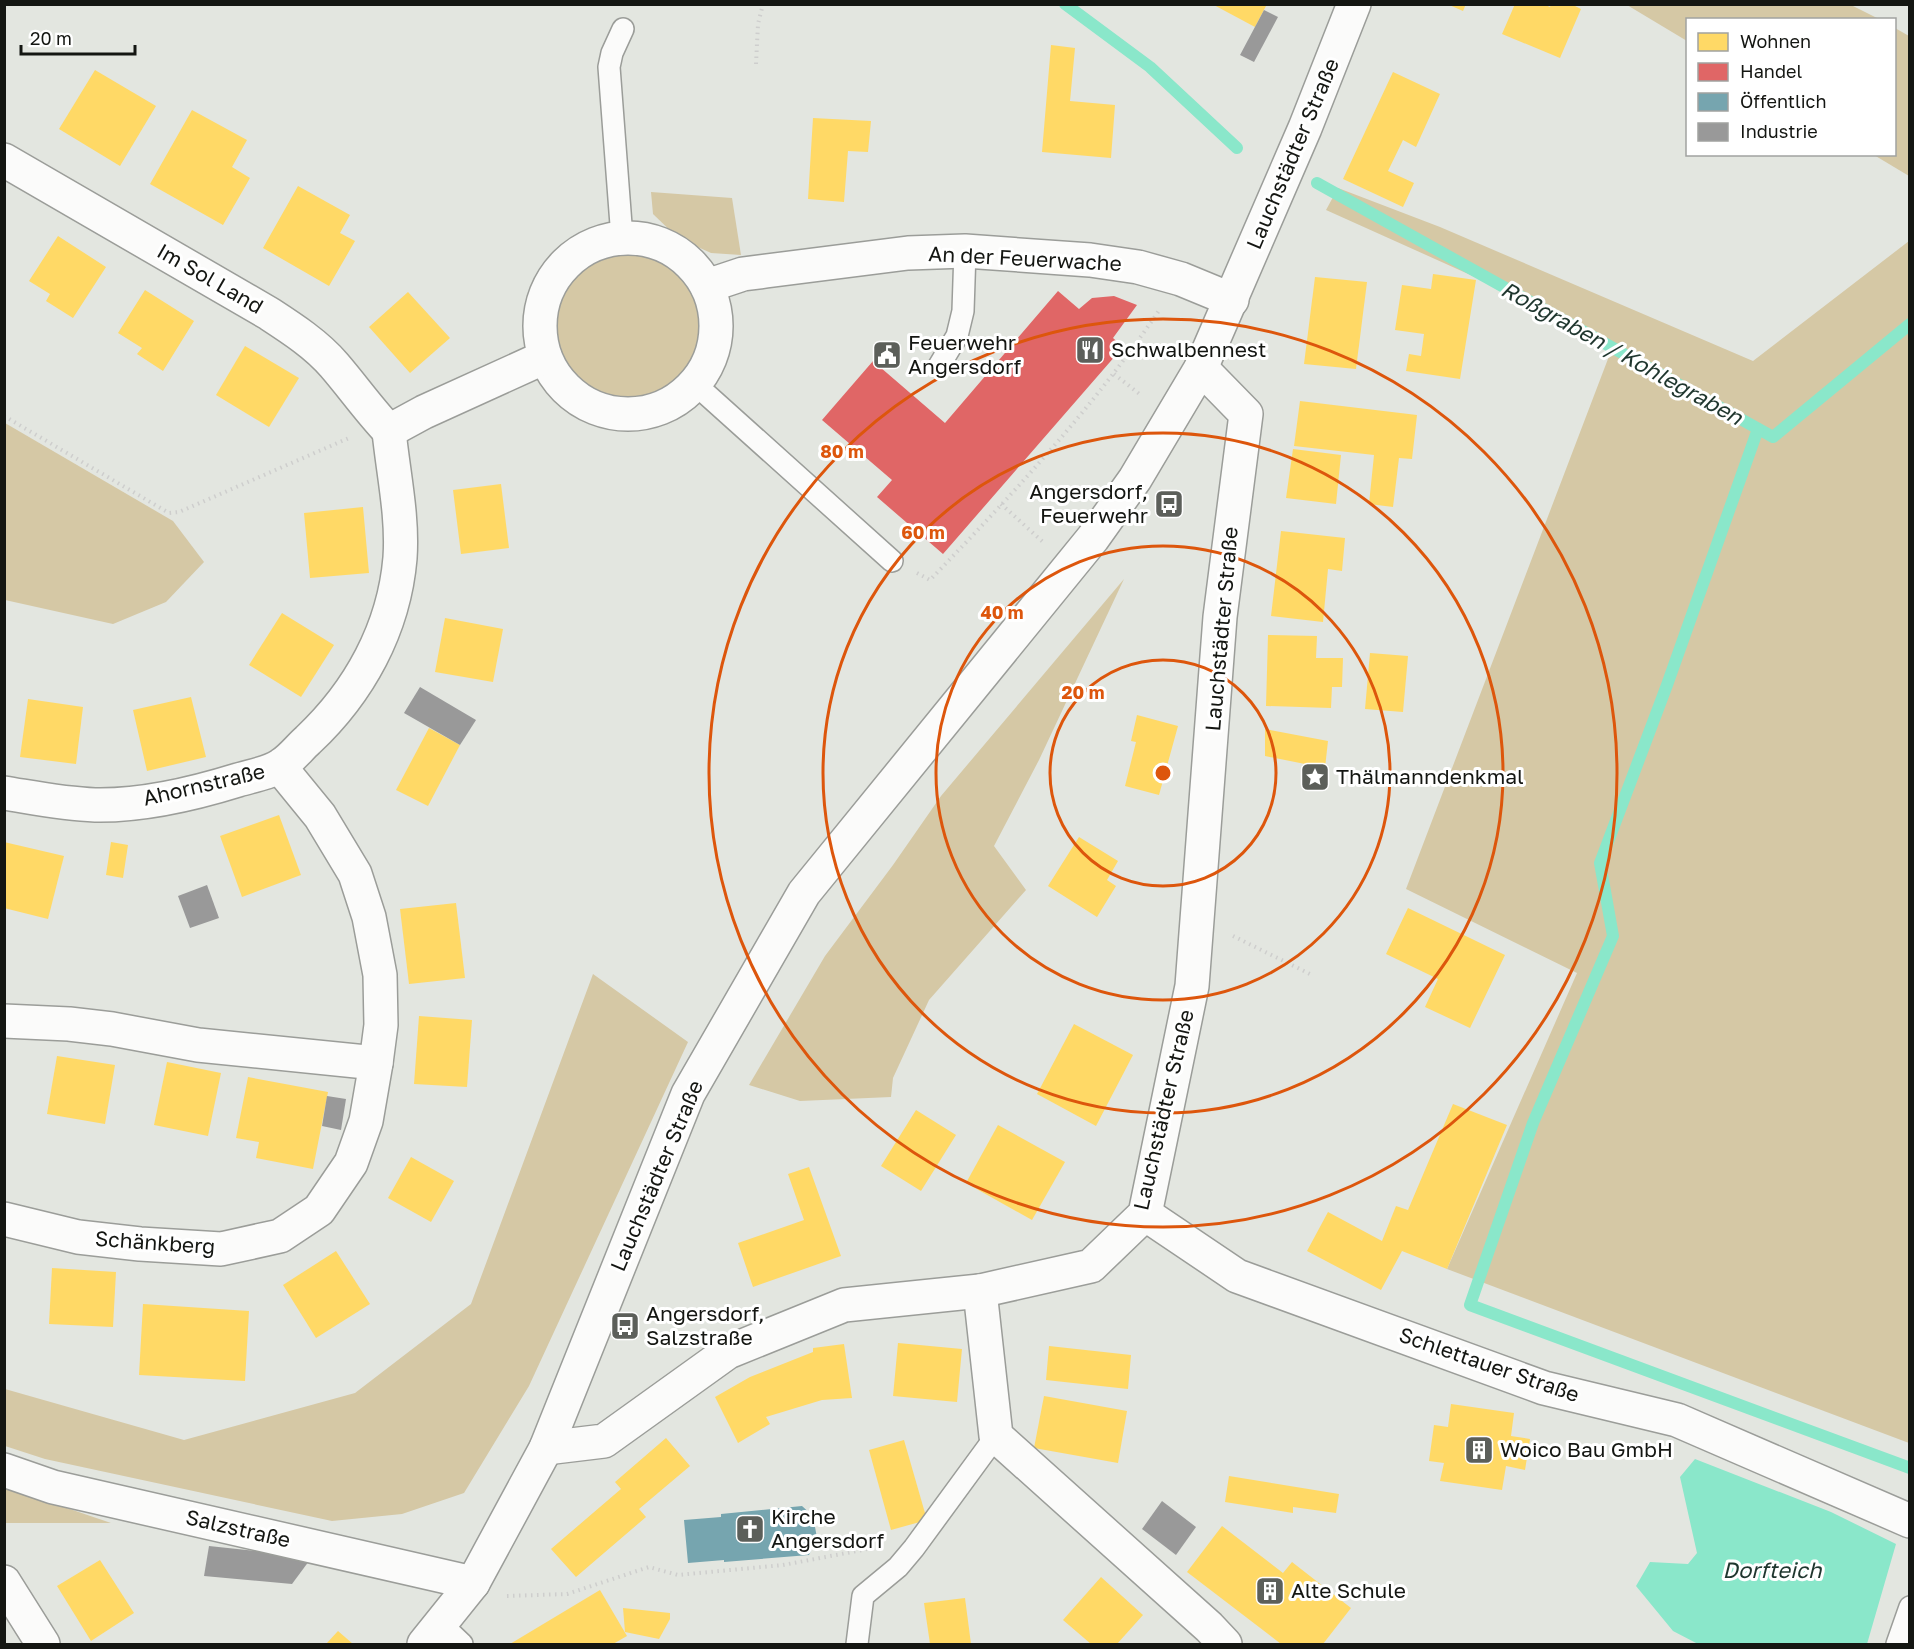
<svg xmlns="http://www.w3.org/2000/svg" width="1914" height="1649" font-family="'Golos Text',sans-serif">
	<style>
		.green { fill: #d5c8a5 }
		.water { fill: #8ae7ca }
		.homes { fill: #ffd966 }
		.shops { fill: #e06666 }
		.public { fill: #76a5af }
		.industry { fill: #999 }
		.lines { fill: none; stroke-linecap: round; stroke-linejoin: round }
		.stream { stroke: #8ae7ca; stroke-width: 12 }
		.service-casing { stroke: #9b9d99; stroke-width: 24 }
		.minor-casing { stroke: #9b9d99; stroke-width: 36 }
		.tertiary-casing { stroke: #9b9d99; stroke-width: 36 }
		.secondary-casing { stroke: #9b9d99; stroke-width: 36 }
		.path { stroke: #cececd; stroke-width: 4; stroke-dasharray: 1.5 4.5; stroke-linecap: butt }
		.service { stroke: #fbfbfa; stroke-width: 21 }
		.minor { stroke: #fbfbfa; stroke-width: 33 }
		.tertiary { stroke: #fbfbfa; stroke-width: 33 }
		.secondary { stroke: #fbfbfa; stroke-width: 33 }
		.ring { fill: none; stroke: #dd560c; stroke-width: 3 }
		.labels { text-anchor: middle; stroke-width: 6; stroke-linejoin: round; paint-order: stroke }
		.street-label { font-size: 21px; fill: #141612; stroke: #fff }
		.poi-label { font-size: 21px; fill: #141612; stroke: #fff; text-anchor: start }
		.water-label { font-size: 22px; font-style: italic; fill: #1f362e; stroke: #fff }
		.centre { fill: #dd560c; stroke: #fff; stroke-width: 3 }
		.ring-label { font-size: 18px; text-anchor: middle; font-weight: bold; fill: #dd560c; stroke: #fff; stroke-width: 6; stroke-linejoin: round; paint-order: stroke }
	</style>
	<rect width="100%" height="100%" fill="#e3e6e0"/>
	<g class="green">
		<path d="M1627,5H1851L1879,19L1688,20L1687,41Z"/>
		<path d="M1895,28L1909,36V176L1874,155L1894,154Z"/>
		<path d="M1338,188L1440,227L1753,361L1909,241V1443L1447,1269L1577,973L1406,889L1611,351L1475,277L1326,210Z"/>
		<path d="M651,192L732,198L741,255L711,253L678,238L653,214Z"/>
		<circle cx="629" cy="326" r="73"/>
		<path d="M5,423L173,521L204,562L166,602L113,624L5,600Z"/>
		<path d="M1124,579L1039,760L994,846L1026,890L929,1000L893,1078L891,1097L800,1101L749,1085L825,956L893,865L941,796Z"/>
		<path d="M593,974L688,1042L529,1386L464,1493L402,1514L332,1521L45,1459L5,1446V1389L184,1440L355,1393L471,1304Z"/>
		<path d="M5,1487L111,1523H5Z"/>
	</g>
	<path class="water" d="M1695,1459L1831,1512L1896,1544L1867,1644H1698L1673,1631L1636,1586L1650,1562L1688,1564L1697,1553L1680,1477Z"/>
	<g class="homes">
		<path d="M1212,4H1267L1255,27Z"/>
		<path d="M1447,4H1466L1463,11Z"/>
		<path d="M1515,4H1543L1550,7L1551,4H1571L1581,9L1560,58L1502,34Z"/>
		<path d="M1051,45L1075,48L1070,101L1115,105L1111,158L1042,152Z"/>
		<path d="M95,70L156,106L120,166L59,129Z"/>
		<path d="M1393,72L1440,94L1416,147L1403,140L1388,171L1414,183L1403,207L1343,179Z"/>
		<path d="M192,110L247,140L232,167L250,178L223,225L150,184Z"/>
		<path d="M813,118L871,121L868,152L848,151L844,202L808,199Z"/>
		<path d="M298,186L350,215L340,233L355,241L329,286L263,248Z"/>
		<path d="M58,236L106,267L73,318L46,301L50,294L29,281Z"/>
		<path d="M1433,274L1476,280L1460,379L1406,371L1409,354L1421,356L1424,334L1395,330L1402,285L1431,289Z"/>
		<path d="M1315,277L1367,282L1356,369L1304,364Z"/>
		<path d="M145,290L194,321L163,371L137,354L142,348L118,333Z"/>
		<path d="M408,292L450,338L410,373L369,327Z"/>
		<path d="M245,346L299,378L269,427L216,395Z"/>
		<path d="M1300,401L1417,415L1412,459L1399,458L1393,507L1369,504L1374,455L1294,446Z"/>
		<path d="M1293,449L1341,455L1336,504L1286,498Z"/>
		<path d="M501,484L509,548L461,554L453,490Z"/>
		<path d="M363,507L369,573L310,578L304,513Z"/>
		<path d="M1281,531L1345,538L1342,571L1328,569L1323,622L1271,616Z"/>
		<path d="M282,613L334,645L301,697L249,665Z"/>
		<path d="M445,618L503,629L493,682L435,672Z"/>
		<path d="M1268,635L1317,636L1316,658H1343L1342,687H1332L1331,708L1266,706Z"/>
		<path d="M1370,653L1408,656L1403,712L1365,709Z"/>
		<path d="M191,697L206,757L147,771L133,710Z"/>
		<path d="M28,699L83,707L76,764L20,757Z"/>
		<path d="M1137,715L1178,726L1159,795L1125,786L1136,742L1131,741Z"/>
		<path d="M429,728L460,745L428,806L396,790Z"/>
		<path d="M1265,729L1328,741L1325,768L1265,756Z"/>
		<path d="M279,815L301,875L242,897L220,836Z"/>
		<path d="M1079,837L1118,861L1107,880L1116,886L1097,917L1048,886Z"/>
		<path d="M4,842L64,856L48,919L4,908Z"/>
		<path d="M111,842L128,845L123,878L106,875Z"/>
		<path d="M456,903L465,978L409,984L400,909Z"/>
		<path d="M1408,908L1505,955L1470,1028L1425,1007L1438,979L1386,954Z"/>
		<path d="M419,1016L472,1020L467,1087L414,1084Z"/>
		<path d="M1074,1024L1133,1055L1096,1126L1037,1094Z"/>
		<path d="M57,1056L115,1065L105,1124L47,1114Z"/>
		<path d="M167,1062L221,1073L208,1136L154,1125Z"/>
		<path d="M248,1077L328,1092L313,1169L256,1158L259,1142L236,1138Z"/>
		<path d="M1453,1104L1507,1125L1447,1269L1402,1251L1381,1290L1307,1251L1328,1212L1382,1241L1396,1206L1408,1210Z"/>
		<path d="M916,1110L956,1135L921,1191L881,1166Z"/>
		<path d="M998,1125L1065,1162L1032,1220L966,1183Z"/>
		<path d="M411,1157L454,1181L431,1222L388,1198Z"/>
		<path d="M809,1167L841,1256L753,1287L738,1243L804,1220L788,1174Z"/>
		<path d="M336,1251L370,1304L316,1338L283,1285Z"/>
		<path d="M52,1268L116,1272L113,1327L49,1324Z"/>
		<path d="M143,1304L249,1311L245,1381L139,1375Z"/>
		<path d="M898,1343L962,1349L957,1402L893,1396Z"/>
		<path d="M844,1344L852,1398L822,1400L766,1417L770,1424L738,1443L715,1397L750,1377L813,1352V1348Z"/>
		<path d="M1049,1346L1131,1355L1128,1389L1046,1380Z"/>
		<path d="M1044,1396L1127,1411L1118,1463L1034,1448Z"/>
		<path d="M1451,1404L1514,1413L1511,1436L1530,1439L1525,1470L1506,1466L1502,1490L1440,1481L1444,1463L1429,1461L1434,1425L1448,1427Z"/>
		<path d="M666,1438L690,1466L639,1509L646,1517L576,1577L551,1549L621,1489L615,1482Z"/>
		<path d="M904,1440L927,1520L891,1530L869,1450Z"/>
		<path d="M1229,1476L1339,1494L1336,1513L1293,1507V1513L1225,1502Z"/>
		<path d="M1222,1526L1283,1573L1292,1562L1351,1608L1323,1644H1281L1187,1572Z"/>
		<path d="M100,1560L134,1613L91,1641L57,1586Z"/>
		<path d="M1101,1577L1143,1615L1117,1644H1091L1063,1620Z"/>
		<path d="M600,1590L627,1636L613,1644H510Z"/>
		<path d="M965,1598L971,1644H930L924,1603Z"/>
		<path d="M623,1608L670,1613V1619L659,1639L625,1632Z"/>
		<path d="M338,1631L353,1644H326Z"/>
	</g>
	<path class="shops" d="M1058,291L1079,309L1092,298L1114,296L1137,305L1113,338L1123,347L943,554L877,497L892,480L822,420L873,361L945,423Z"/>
	<path class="public" d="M802,1506L813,1516L817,1538L809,1555L724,1562V1560L688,1563L684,1520L721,1517V1514Z"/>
	<g class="industry">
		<path d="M1264,10L1278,17L1254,62L1240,55Z"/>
		<path d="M420,687L476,720L460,745L404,713Z"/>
		<path d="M207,885L219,918L190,928L178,896Z"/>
		<path d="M327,1096L346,1099L341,1130L322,1126Z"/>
		<path d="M1162,1501L1196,1527L1176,1555L1142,1529Z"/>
		<path d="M209,1546L312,1557L292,1584L204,1576Z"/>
	</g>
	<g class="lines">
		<g class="stream">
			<path d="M1065,4L1150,67L1237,148"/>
			<path d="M1317,183L1773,437L1910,324"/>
			<path d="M1758,429L1667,685L1600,863L1613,936L1533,1123L1470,1305L1910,1468"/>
		</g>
		<g class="service-casing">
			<g id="service">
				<path d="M622,238L609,67L612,53L623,29"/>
				<path d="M939,366L957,336L963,311L965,251"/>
				<path d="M695,384L892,561"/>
				<path d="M440,1623L462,1644"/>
				<path d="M857,1644L863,1596L898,1567L914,1548L996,1436"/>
				<path d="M1897,1644L1910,1607"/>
			</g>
		</g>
		<g class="minor-casing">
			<g id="minor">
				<path d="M4,160L268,313C291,328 316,344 334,365C353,387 369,410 389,431"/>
				<circle cx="628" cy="326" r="88"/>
				<path d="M707,286L743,274L766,271L908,253L965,251L1090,260L1138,267L1181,279L1232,300"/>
				<path d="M389,431L424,412L545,357"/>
				<path d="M4,793C35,798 64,804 95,805C143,806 193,794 238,780C251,776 270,773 281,765C291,759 299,748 308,740C359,692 394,629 400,558C403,516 393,472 389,431"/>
				<path d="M4,1021L69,1024L112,1029L198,1045L376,1063"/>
				<path d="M1145,1214L1237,1276L1544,1388L1677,1420L1910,1521"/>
				<path d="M4,1219L78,1237L140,1244L221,1249L280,1236L319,1210L351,1163L366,1121L376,1063L381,1025L380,975L369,917L355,874L320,816L280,767"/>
				<path d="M980,1291L996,1436L1209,1627L1225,1644"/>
				<path d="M546,1448L604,1441L728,1352L844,1305L980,1291L1091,1266L1145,1214L1192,986L1220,617L1246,414L1201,368"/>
				<path d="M4,1582L43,1644"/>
			</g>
		</g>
		<g class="tertiary-casing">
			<path id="tertiary" d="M4,1470L53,1487L473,1583"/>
		</g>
		<g class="secondary-casing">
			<path id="secondary" d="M424,1644L473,1583L546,1448L688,1094L804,893L1093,538L1135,479L1201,368L1305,128L1354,4"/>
		</g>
		<g class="path">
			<path d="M756,64L758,24L763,4"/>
			<path d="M1114,374L1142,396"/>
			<path d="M4,416L169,513L179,512L349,438"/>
			<path d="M1001,504L1043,542"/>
			<path d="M917,573L930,580C1012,495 1094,407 1160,309"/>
			<path d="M1233,936L1312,975"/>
			<path d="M507,1596L567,1594L649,1567L678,1575L783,1565L873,1548"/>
		</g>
		<use href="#service" class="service"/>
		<use href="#minor" class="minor"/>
		<use href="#tertiary" class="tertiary"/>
		<use href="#secondary" class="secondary"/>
	</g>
	<g class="ring">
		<circle cx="1163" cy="773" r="113"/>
		<circle cx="1163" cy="773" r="227"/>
		<circle cx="1163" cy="773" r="340"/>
		<circle cx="1163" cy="773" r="454"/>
	</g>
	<defs>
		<g id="restaurant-square" transform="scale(1.5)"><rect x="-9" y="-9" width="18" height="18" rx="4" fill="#5c5f5a" stroke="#fff"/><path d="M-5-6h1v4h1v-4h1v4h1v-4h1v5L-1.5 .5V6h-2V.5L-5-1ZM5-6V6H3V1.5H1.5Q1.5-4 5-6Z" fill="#fff"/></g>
		<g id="civic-square" transform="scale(1.5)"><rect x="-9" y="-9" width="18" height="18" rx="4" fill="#5c5f5a" stroke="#fff"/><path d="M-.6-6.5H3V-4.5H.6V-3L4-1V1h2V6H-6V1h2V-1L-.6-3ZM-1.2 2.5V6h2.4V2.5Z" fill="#fff"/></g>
		<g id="bus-square" transform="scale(1.5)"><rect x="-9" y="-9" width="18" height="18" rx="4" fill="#5c5f5a" stroke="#fff"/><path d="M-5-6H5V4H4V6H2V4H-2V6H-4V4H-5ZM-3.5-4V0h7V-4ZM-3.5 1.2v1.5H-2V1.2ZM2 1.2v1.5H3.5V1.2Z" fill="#fff"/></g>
		<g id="sight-square" transform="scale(1.5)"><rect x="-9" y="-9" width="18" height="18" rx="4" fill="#5c5f5a" stroke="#fff"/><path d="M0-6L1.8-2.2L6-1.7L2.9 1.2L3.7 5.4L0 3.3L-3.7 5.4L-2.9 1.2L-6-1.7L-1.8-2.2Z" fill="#fff"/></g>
		<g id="building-square" transform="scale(1.5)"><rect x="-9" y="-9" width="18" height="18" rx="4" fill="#5c5f5a" stroke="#fff"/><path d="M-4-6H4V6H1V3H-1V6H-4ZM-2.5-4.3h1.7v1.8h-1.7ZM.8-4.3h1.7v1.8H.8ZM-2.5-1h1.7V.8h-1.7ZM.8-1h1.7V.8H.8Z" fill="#fff"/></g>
		<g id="church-square" transform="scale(1.5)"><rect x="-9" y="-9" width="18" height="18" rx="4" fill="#5c5f5a" stroke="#fff"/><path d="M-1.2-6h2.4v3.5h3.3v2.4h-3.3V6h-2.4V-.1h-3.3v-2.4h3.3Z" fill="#fff"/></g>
	</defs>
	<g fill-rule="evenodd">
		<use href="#restaurant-square" x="1090" y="350"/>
		<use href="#civic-square" x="887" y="355"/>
		<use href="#bus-square" x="1169" y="504"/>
		<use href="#sight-square" x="1315" y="777"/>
		<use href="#bus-square" x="625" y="1326"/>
		<use href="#building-square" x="1479" y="1450"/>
		<use href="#church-square" x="750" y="1529"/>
		<use href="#building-square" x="1270" y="1591"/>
	</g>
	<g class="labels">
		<g class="street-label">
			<text transform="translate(1293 154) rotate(-67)" y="7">Lauchstädter Straße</text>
			<text transform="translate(1025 259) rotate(3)" y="7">An der Feuerwache</text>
			<text transform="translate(210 279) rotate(30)" y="7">Im Sol Land</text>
			<text transform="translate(1222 629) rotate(-85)" y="7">Lauchstädter Straße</text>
			<text transform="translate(204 785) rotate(-13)" y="7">Ahornstraße</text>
			<text transform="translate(1164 1110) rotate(-77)" y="7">Lauchstädter Straße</text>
			<text transform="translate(657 1176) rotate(-67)" y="7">Lauchstädter Straße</text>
			<text transform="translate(155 1243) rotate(4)" y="7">Schänkberg</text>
			<text transform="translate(1489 1365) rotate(19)" y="7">Schlettauer Straße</text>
			<text transform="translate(238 1529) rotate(13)" y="7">Salzstraße</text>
		</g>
		<g class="poi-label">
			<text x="908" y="350">Feuerwehr<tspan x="908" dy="24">Angersdorf</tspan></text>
			<text x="1111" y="357">Schwalbennest</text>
			<text x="1148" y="499" text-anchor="end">Angersdorf,<tspan x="1148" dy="24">Feuerwehr</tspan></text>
			<text x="1336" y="784">Thälmanndenkmal</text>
			<text x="646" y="1321">Angersdorf,<tspan x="646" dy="24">Salzstraße</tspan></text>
			<text x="1500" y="1457">Woico Bau GmbH</text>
			<text x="771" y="1524">Kirche<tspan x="771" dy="24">Angersdorf</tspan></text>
			<text x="1291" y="1598">Alte Schule</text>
		</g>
		<g class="water-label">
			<text transform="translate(1622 353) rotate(29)" y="8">Roßgraben / Kohlegraben</text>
			<text x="1772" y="1578">Dorfteich</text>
		</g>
	</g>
	<circle cx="1163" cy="773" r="9" class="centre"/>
	<g class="ring-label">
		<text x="842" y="458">80 m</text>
		<text x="923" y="539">60 m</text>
		<text x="1002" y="619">40 m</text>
		<text x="1083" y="699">20 m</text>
	</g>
	<rect width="1914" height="1649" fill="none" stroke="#141612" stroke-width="12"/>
	<rect x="1686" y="18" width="210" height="138" fill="#ffffff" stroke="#a1a2a0" stroke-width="1.5"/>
	<rect x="1698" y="33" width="30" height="18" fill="#ffd966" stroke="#a1a2a0" stroke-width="1.5"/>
	<text x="1740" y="48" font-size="18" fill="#141612">Wohnen</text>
	<rect x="1698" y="63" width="30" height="18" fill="#e06666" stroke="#a1a2a0" stroke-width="1.5"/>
	<text x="1740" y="78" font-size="18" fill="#141612">Handel</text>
	<rect x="1698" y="93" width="30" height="18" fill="#76a5af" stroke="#a1a2a0" stroke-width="1.5"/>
	<text x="1740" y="108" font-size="18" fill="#141612">Öffentlich</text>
	<rect x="1698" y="123" width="30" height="18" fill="#999999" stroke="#a1a2a0" stroke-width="1.5"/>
	<text x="1740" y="138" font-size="18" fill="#141612">Industrie</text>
	<path d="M21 45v9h114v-9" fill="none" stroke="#141612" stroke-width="3"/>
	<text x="30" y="45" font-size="18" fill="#141612" stroke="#ffffff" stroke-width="4.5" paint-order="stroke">20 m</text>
</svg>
